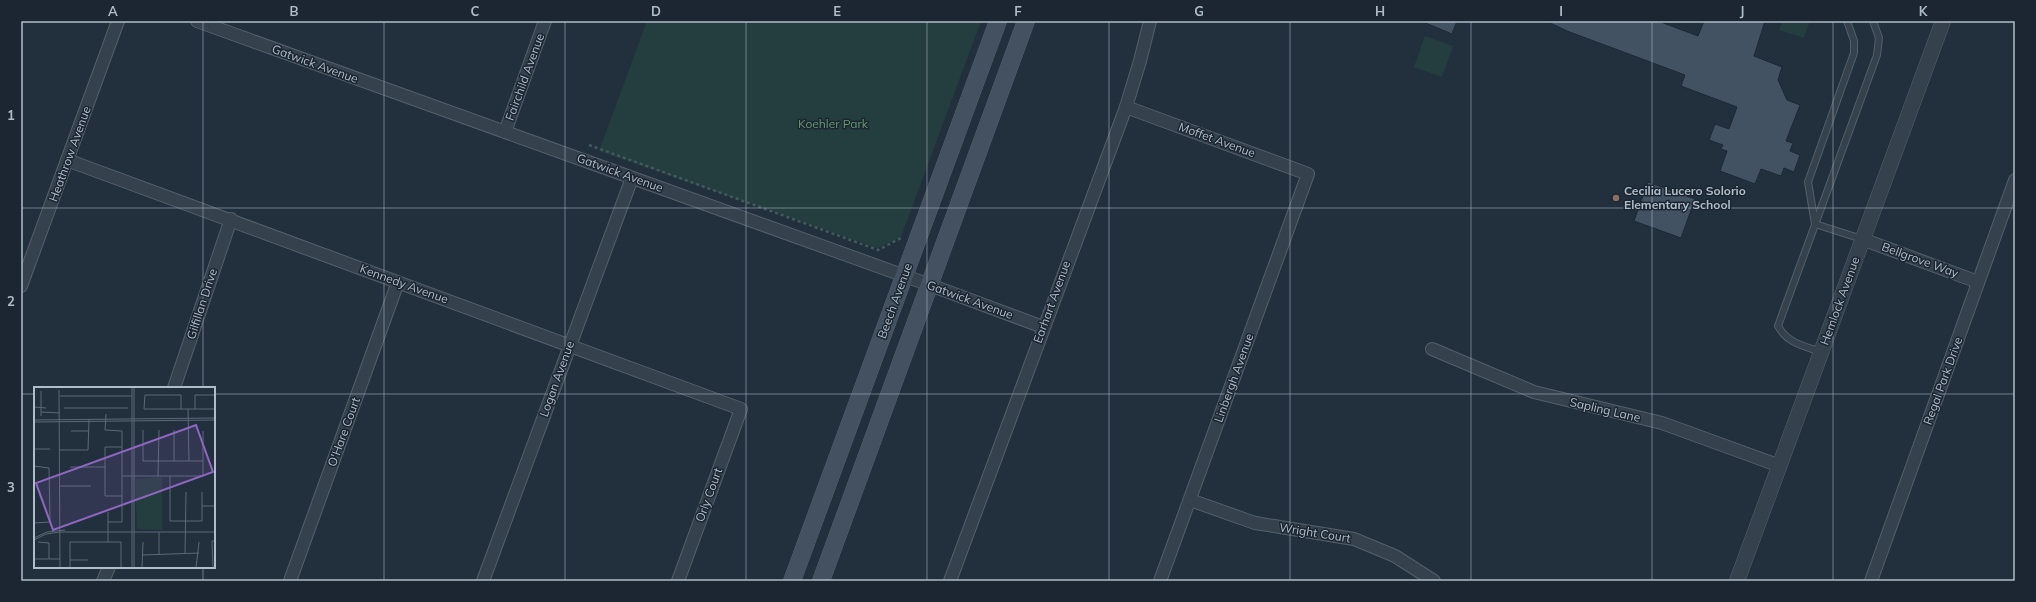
<svg xmlns="http://www.w3.org/2000/svg" width="2036" height="602" font-family="Mulish,sans-serif">
	<style>
		.green { fill: #243d3f }
		.building { fill: #435262; stroke: #1d2834 }
		.lines { fill: none; stroke-linecap: round; stroke-linejoin: round }
		.service-casing { stroke: #545f6b; stroke-width: 8 }
		.minor-casing { stroke: #545f6b; stroke-width: 14 }
		.tertiary-casing { stroke: #545f6b; stroke-width: 16 }
		.secondary-casing { stroke: #545f6b; stroke-width: 18 }
		.path { stroke: #425a5c; stroke-width: 2.5; stroke-dasharray: 3 3; stroke-linecap: butt }
		.service { stroke: #36414e; stroke-width: 6 }
		.minor { stroke: #36414e; stroke-width: 12 }
		.tertiary { stroke: #36414e; stroke-width: 15 }
		.secondary { stroke: #445161; stroke-width: 17 }
		.grid { fill: none; stroke: #b1bcc9; stroke-width: 1; stroke-opacity: 0.55 }
		.education-dot { fill: #8d6e63; stroke: #1b2632; stroke-width: 1.5 }
		.labels { text-anchor: middle; stroke-width: 3; stroke-linejoin: round; paint-order: stroke }
		.street-label { font-size: 12px; fill: #b1bcc9; stroke: #1b2632 }
		.park-label { font-size: 12px; fill: #679b70; stroke: #1b2632 }
		.poi-label { font-size: 12px; font-weight: bold; fill: #b1bcc9; stroke: #1b2632; text-anchor: start }
		.inset-road { fill: none; stroke: #5b6876; stroke-width: 1 }
		.view { fill: #9166c3; fill-opacity: 0.15; stroke: #9166c3; stroke-width: 2 }
		.inset-edge { fill: none; stroke: #b1bcc9; stroke-width: 2 }
		.neatline { fill: none; stroke: #b1bcc9; stroke-width: 1.5 }
		.grid-label { font-size: 13px; text-anchor: middle; font-weight: bold; fill: #b1bcc9 }
	</style>
	<rect width="100%" height="100%" fill="#22303e"/>
	<g class="green">
		<path d="M647,21H981L901,237L877,248L599,151Z"/>
		<path d="M1783,21H1810L1804,38L1779,30Z"/>
		<path d="M1425,36L1453,46L1442,77L1414,67Z"/>
	</g>
	<g class="building">
		<path d="M1421,21H1457L1452,34Z"/>
		<path d="M1546,21H1658L1698,36L1704,21H1765L1754,56L1782,67L1778,80L1787,100L1800,105L1786,141L1793,143L1790,151L1800,155L1794,172L1784,168L1781,176L1761,169L1755,184L1720,171L1727,151L1721,149L1723,145L1709,140L1715,124L1729,129L1737,107L1681,86L1685,75L1567,31Z"/>
		<path d="M1648,182L1695,199L1681,238L1634,221Z"/>
	</g>
	<g class="lines">
		<g class="service-casing">
			<g id="service">
				<path d="M1847,21L1854,41V53L1808,182L1815,224L1862,239"/>
				<path d="M1821,352C1804,346 1787,343 1778,326L1877,55L1879,38L1873,21"/>
			</g>
		</g>
		<g class="minor-casing">
			<g id="minor">
				<path d="M197,21L930,285L1043,327"/>
				<path d="M1126,107L1308,174L1160,581"/>
				<path d="M505,132L545,21"/>
				<path d="M67,160L741,409L678,581"/>
				<path d="M1862,239L1978,282"/>
				<path d="M21,286L118,21"/>
				<path d="M1432,349L1534,392L1662,423L1780,466"/>
				<path d="M174,388L231,219"/>
				<path d="M1190,500L1255,523L1354,539L1395,556L1434,581"/>
				<path d="M103,581L109,567"/>
				<path d="M290,581L398,282"/>
				<path d="M483,581L632,178"/>
				<path d="M950,581L1126,107L1140,61L1150,21"/>
				<path d="M1871,581L2015,180"/>
			</g>
		</g>
		<g class="tertiary-casing">
			<path id="tertiary" d="M1737,581L1943,21"/>
		</g>
		<g class="secondary-casing">
			<g id="secondary">
				<path d="M792,581L998,21"/>
				<path d="M821,581L1026,21"/>
			</g>
		</g>
		<path class="path" d="M589,145L878,250L901,238"/>
		<use href="#service" class="service"/>
		<use href="#minor" class="minor"/>
		<use href="#tertiary" class="tertiary"/>
		<use href="#secondary" class="secondary"/>
	</g>
	<path class="grid" d="M203,21V388M384,21V581M565,21V581M746,21V581M927,21V581M1109,21V581M1290,21V581M1471,21V581M1652,21V581M1833,21V581M21,208H2015M21,394H35M214,394H2015M203,567V581"/>
	<circle class="education-dot" cx="1616" cy="198" r="4"/>
	<g class="labels">
		<g class="street-label">
			<text transform="translate(315 64) rotate(20)" y="4">Gatwick Avenue</text>
			<text transform="translate(525 77) rotate(-70)" y="4">Fairchild Avenue</text>
			<text transform="translate(1217 140) rotate(20)" y="4">Moffet Avenue</text>
			<text transform="translate(70 154) rotate(-70)" y="4">Heathrow Avenue</text>
			<text transform="translate(620 173) rotate(20)" y="4">Gatwick Avenue</text>
			<text transform="translate(1920 260) rotate(20)" y="4">Bellgrove Way</text>
			<text transform="translate(404 284) rotate(20)" y="4">Kennedy Avenue</text>
			<text transform="translate(970 300) rotate(20)" y="4">Gatwick Avenue</text>
			<text transform="translate(895 301) rotate(-70)" y="4">Beech Avenue</text>
			<text transform="translate(1840 301) rotate(-70)" y="4">Hemlock Avenue</text>
			<text transform="translate(1052 302) rotate(-70)" y="4">Earhart Avenue</text>
			<text transform="translate(202 304) rotate(-72)" y="4">Gilfillan Drive</text>
			<text transform="translate(1234 378) rotate(-70)" y="4">Linbergh Avenue</text>
			<text transform="translate(557 379) rotate(-70)" y="4">Logan Avenue</text>
			<text transform="translate(1943 381) rotate(-70)" y="4">Regal Park Drive</text>
			<text transform="translate(1605 410) rotate(13)" y="4">Sapling Lane</text>
			<text transform="translate(344 432) rotate(-70)" y="4">O'Hare Court</text>
			<text transform="translate(709 495) rotate(-70)" y="4">Orly Court</text>
			<text transform="translate(1315 533) rotate(9)" y="4">Wright Court</text>
		</g>
		<g class="park-label">
			<text x="833" y="128">Koehler Park</text>
		</g>
		<g class="poi-label">
			<text x="1624" y="195">Cecilia Lucero Solorio<tspan x="1624" dy="14">Elementary School</tspan></text>
		</g>
	</g>
	<g transform="translate(34 387)">
		<rect width="181" height="181" fill="#22303e"/>
		<path d="M128,90V143L103,142L101,92Z" fill="#243d3f"/>
		<path class="inset-road" d="M25,3L26,181M26,9H98M0,20L12,21M30,21H94M147,22V8H111L110,22H181M154,22L155,74M161,22V8H181M7,25L26,26M72,27L71,43L88,44V135H74M7,29V4M0,33L181,31M0,35L181,33M109,43V74H169M140,43V74M37,44H55M0,62H16M26,63H54L55,33M0,79L15,81L16,135L0,136M36,80H71M88,89H169V44M124,89L125,43M136,89V134H168V105M26,99H57M88,109H71V60H88M168,119H181M0,151L13,145L31,143M0,153L12,147L26,145H181M4,155L15,156V172M74,155V125M151,167L152,105M108,168L165,166M125,168V145M0,172H26M36,173H54M36,181V155H87V181M98,181V0M100,181V0M108,181L109,155M162,181L165,155M179,181L178,154H181"/>
		<path class="view" d="M162,38L179,85L19,143L2,96Z"/>
		<rect width="181" height="181" class="inset-edge"/>
	</g>
	<rect width="2036" height="602" fill="none" stroke="#1b2632" stroke-width="44"/>
	<rect x="22" y="22" width="1992" height="558" class="neatline"/>
	<g class="grid-label">
		<text x="113" y="16">A</text>
		<text x="294" y="16">B</text>
		<text x="475" y="16">C</text>
		<text x="656" y="16">D</text>
		<text x="837" y="16">E</text>
		<text x="1018" y="16">F</text>
		<text x="1199" y="16">G</text>
		<text x="1380" y="16">H</text>
		<text x="1561" y="16">I</text>
		<text x="1742" y="16">J</text>
		<text x="1923" y="16">K</text>
		<text x="11" y="120">1</text>
		<text x="11" y="306">2</text>
		<text x="11" y="492">3</text>
	</g>
</svg>
